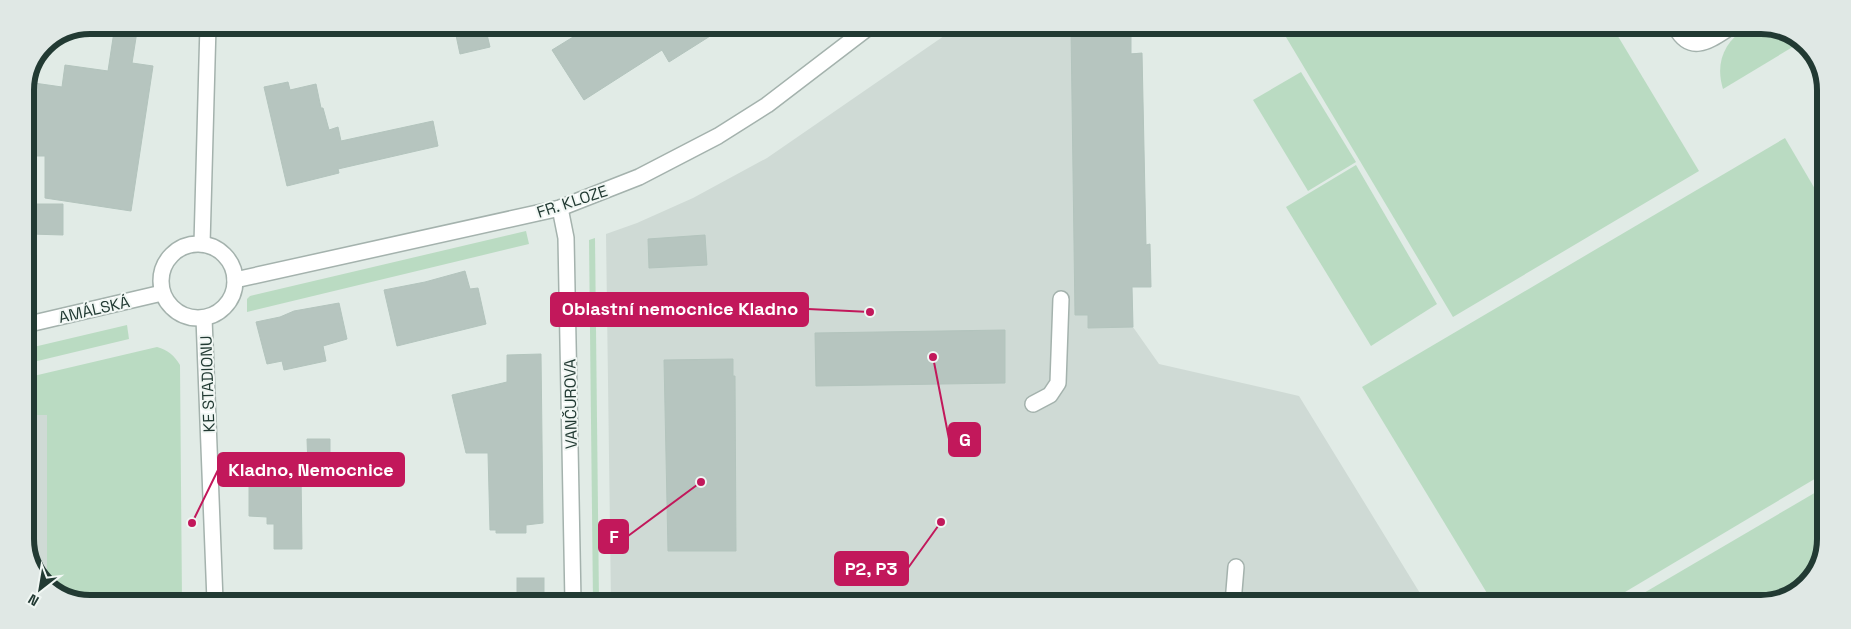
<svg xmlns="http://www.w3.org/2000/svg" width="1851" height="629" font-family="'Space Grotesk',sans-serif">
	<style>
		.built { fill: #cfdad5 }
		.green { fill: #badbc2 }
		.building { fill: #b6c5bf; stroke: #b3c4bd }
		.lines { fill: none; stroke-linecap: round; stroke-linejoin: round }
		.minor-casing { stroke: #a4b2ad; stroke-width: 18 }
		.minor { stroke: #fff; stroke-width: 15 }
		.labels { text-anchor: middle; stroke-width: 4; stroke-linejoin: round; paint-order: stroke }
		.street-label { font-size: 16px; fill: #223a33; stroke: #f1f7f4 }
		.rim { fill: none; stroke: #223a33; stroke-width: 6 }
		.leader { fill: none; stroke: #c2185b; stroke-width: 2 }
		.callout-dot { fill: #c2185b; stroke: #f1f7f4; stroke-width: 2 }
		.callout { fill: #c2185b; stroke: #c2185b; stroke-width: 2 }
		.callout-label { font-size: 18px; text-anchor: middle; font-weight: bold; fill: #fff }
	</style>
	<rect width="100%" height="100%" fill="#e1ebe6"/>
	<g class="built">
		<path d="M957,27H1131V53H1142L1146,245L1150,244L1151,287H1132L1133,327L1159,364L1299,396L1426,603L611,602L606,234L637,223L693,198L767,158Z"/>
		<path d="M47,414V585L39,579L25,544V415Z"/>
	</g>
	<g class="green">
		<path d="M1280,27L1613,28L1699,171L1453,317Z"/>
		<path d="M1746,28H1782L1801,42L1723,89C1715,63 1724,42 1746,28Z"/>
		<path d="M1301,72L1356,162L1308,191L1253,100Z"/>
		<path d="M1785,138L1825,206L1823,474L1605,604L1493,603L1362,387Z"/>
		<path d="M1356,165L1437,304L1371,346L1286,207Z"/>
		<path d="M526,231L529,244L247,312V299L250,296Z"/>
		<path d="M595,238L599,602H593L589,240Z"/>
		<path d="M127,325L129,339L25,364V349Z"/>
		<path d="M157,347C168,350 174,355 180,365L182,601H69L47,585V415H25V378Z"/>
		<path d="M1823,488V560L1800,591L1761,604H1625Z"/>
	</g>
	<g class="building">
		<path d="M115,25H138L132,63L153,66L131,211L45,198V156H25V86L27,82L62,87L65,65L108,71Z"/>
		<path d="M454,26H485L490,47L460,54Z"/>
		<path d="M591,26H726L669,62L662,50L584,100L552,50Z"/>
		<path d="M1131,27V54L1142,53L1146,245L1150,244L1151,287H1132L1133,327L1088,328V315H1075L1071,28Z"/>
		<path d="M288,82L290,90L316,84L321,108H323L329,130L338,127L341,141L433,121L438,146L338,169L339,173L287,186L264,87Z"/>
		<path d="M32,204H63V235L31,234Z"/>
		<path d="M705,235L707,265L649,268L648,239Z"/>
		<path d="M465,271L470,289L478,288L486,324L397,346L384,290L425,282Z"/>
		<path d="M339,303L347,339L323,346L326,361L284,370L282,361L267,364L256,322L280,317L294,311Z"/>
		<path d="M1005,330V383L816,386L815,333Z"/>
		<path d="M541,354L543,523L526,525V533H496V530H490L488,453H466L452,395L507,382V355Z"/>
		<path d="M733,359V376H735L736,551H668L664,360Z"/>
		<path d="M307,439H330V466H308Z"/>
		<path d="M301,473L302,549H274V524H267V517L249,516V474Z"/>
		<rect x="517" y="578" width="27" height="24"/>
	</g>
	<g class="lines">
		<g class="minor-casing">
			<g id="minor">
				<path d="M1676,28C1691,55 1710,40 1729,28"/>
				<path d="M560,208L566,238L573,602"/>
				<path d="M202,244L208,25"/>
				<circle cx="198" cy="281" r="37"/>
				<path d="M235,280L560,208L639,177L718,136L767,105L869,27"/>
				<path d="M204,318L215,601"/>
				<path d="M25,325L162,293"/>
				<path d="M1033,404L1050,395L1058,383L1061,299"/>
				<path d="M1233,603L1236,567"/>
			</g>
		</g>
		<use href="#minor" class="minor"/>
	</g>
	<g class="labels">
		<g class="street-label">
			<text transform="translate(572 201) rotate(-18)" y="6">FR. KLOZE</text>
			<text transform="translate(94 309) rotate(-13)" y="6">AMÁLSKÁ</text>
			<text transform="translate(207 384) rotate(-92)" y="6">KE STADIONU</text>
			<text transform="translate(570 404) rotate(-91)" y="6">VANČUROVA</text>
		</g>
	</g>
	<path d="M0 0H1851V629H0ZM90 34H1761A56 56 0 0 1 1817 90V539A56 56 0 0 1 1761 595H90A56 56 0 0 1 34 539V90A56 56 0 0 1 90 34Z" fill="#e0e8e5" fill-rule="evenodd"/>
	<path class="rim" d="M90 34H1761A56 56 0 0 1 1817 90V539A56 56 0 0 1 1761 595H90A56 56 0 0 1 34 539V90A56 56 0 0 1 90 34Z"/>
	<path class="leader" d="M870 312L808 309M933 357L949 439M192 523L218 470M701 482L628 536M941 522L908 568"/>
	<g class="callout-dot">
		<circle cx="870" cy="312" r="5"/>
		<circle cx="933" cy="357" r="5"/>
		<circle cx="192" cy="523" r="5"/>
		<circle cx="701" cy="482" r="5"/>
		<circle cx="941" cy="522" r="5"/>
	</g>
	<g class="callout">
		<rect x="551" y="293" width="257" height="33" rx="5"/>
		<rect x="949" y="423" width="31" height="33" rx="5"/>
		<rect x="218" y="453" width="186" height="33" rx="5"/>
		<rect x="599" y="520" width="29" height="33" rx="5"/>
		<rect x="835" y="552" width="73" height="33" rx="5"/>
	</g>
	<g class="callout-label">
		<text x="680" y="315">Oblastní nemocnice Kladno</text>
		<text x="965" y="446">G</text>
		<text x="311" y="476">Kladno, Nemocnice</text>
		<text x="614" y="543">F</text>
		<text x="871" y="575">P2, P3</text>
	</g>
	<g transform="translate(40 589) rotate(211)" stroke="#f1f7f4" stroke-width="4" paint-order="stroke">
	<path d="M0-4L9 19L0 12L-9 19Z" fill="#223a33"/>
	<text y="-8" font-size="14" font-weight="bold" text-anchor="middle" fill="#223a33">N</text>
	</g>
</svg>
